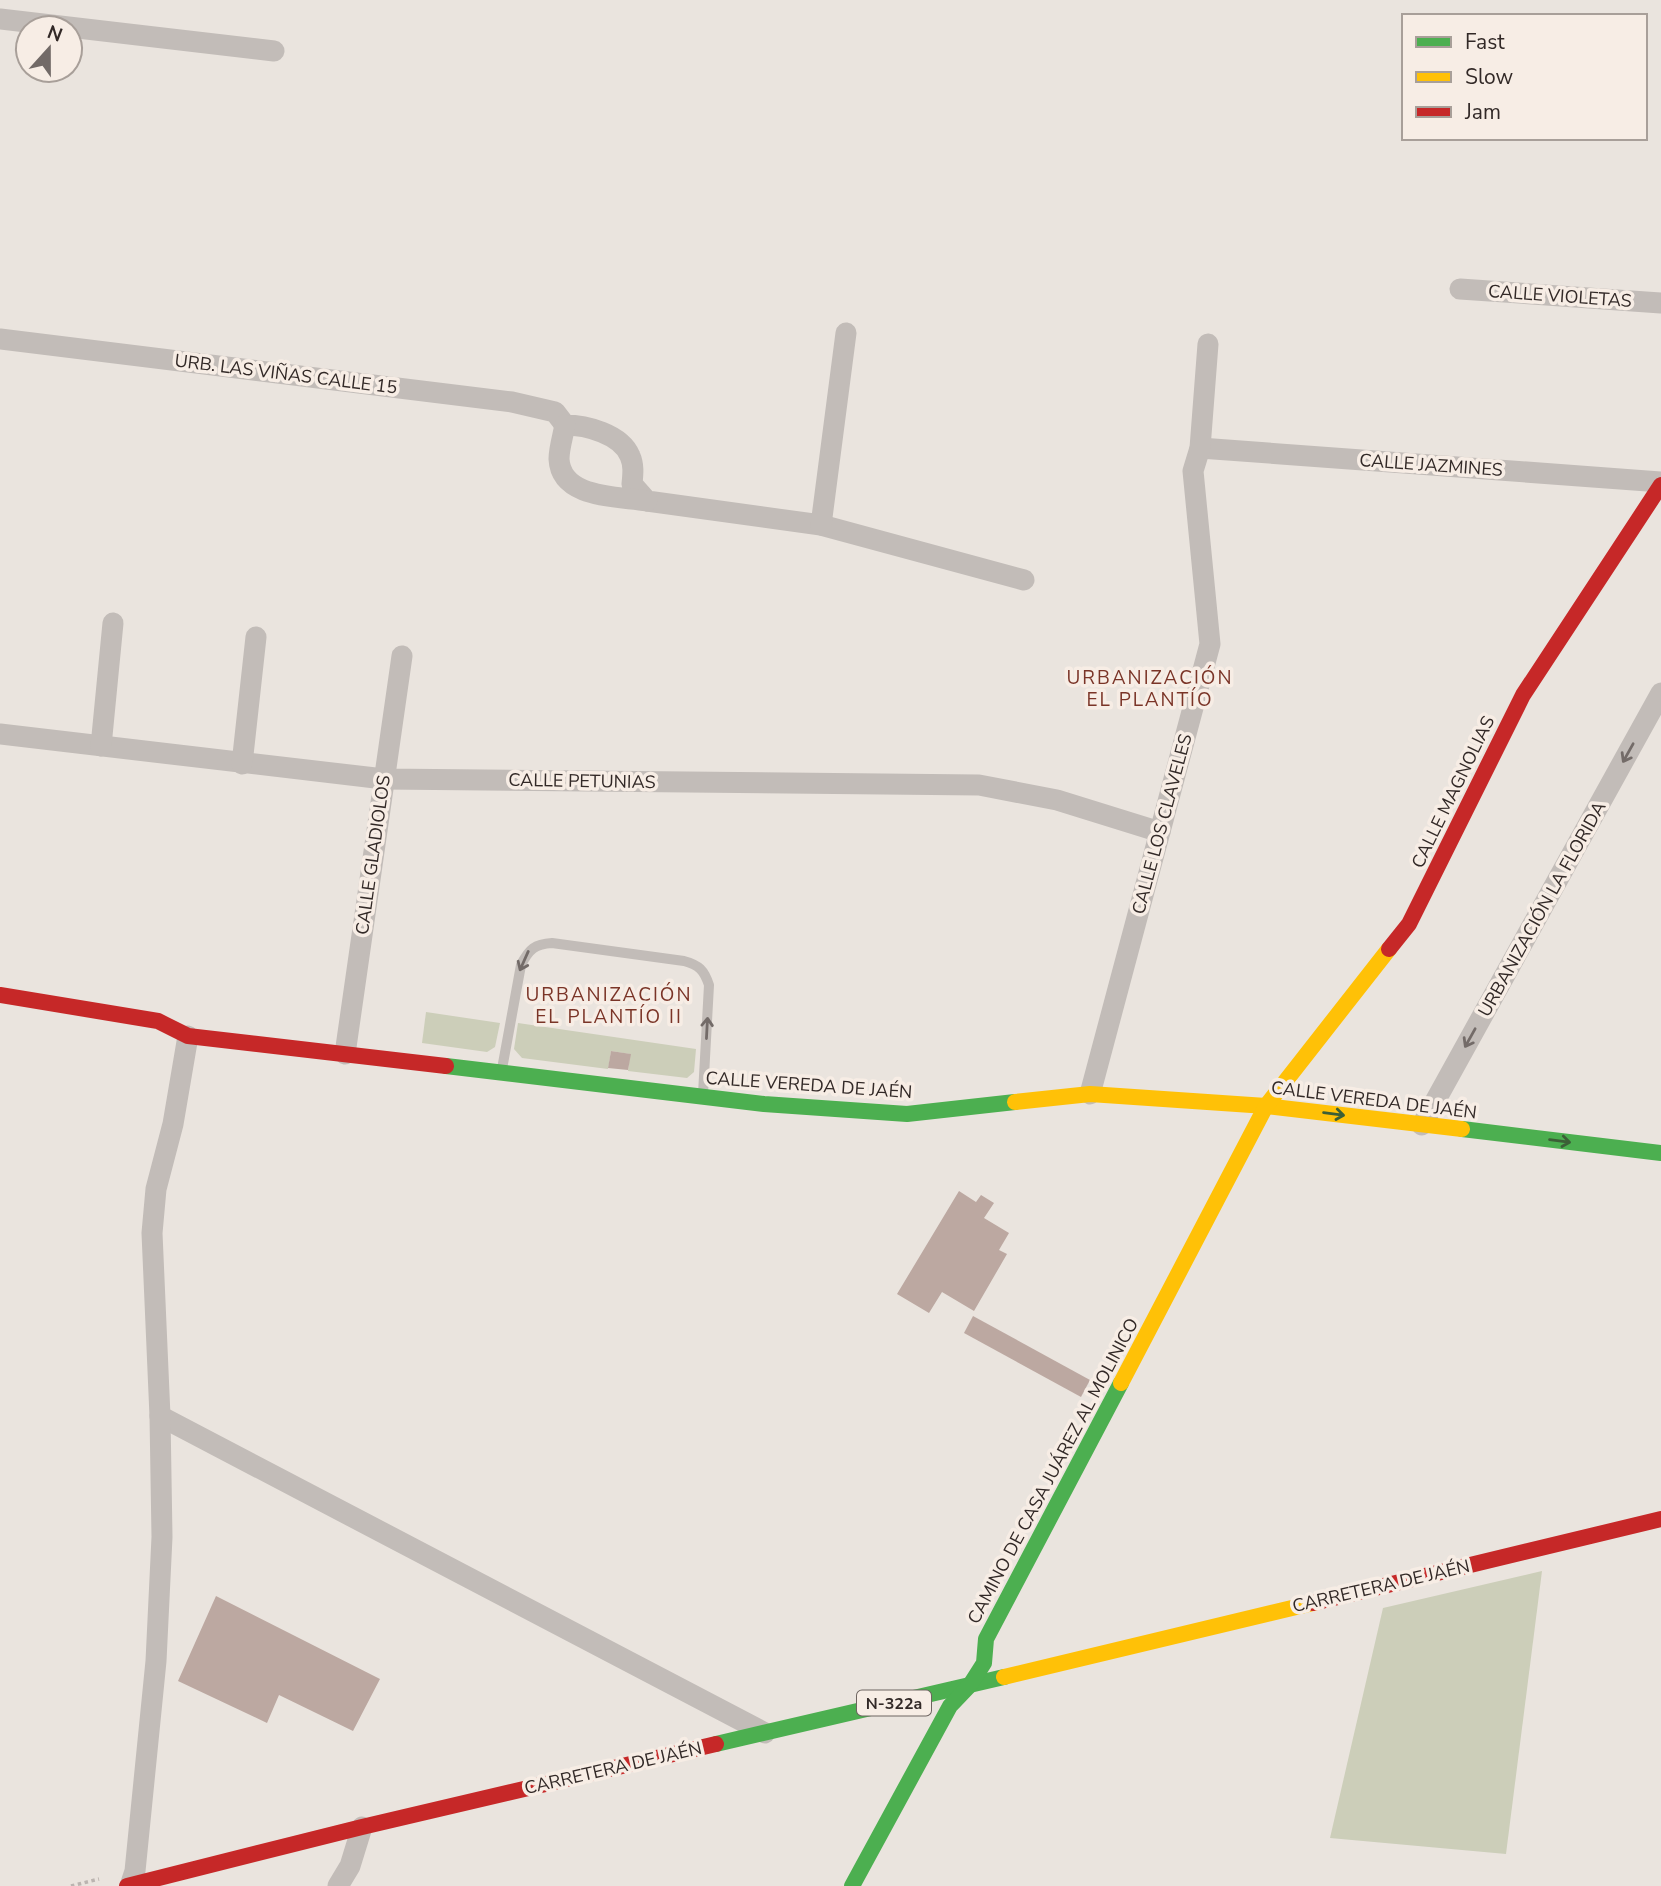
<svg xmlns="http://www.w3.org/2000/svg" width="1661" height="1886" font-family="'Nunito Sans',sans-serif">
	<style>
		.green { fill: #ccceb9 }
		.building { fill: #bca8a1 }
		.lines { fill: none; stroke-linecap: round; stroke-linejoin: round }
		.path { stroke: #bbb4b0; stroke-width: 3.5; stroke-dasharray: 3.5 3.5; stroke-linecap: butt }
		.lane { stroke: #c2bcb8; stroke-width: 10 }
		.street { stroke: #c2bcb8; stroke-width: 21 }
		.fast { stroke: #4caf50; stroke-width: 16 }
		.slow { stroke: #ffc107; stroke-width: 16 }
		.jam { stroke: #c62828; stroke-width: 16 }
		.oneway { stroke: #736b68 }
		.oneway2 { stroke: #3c5f37 }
		.labels { text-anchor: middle; stroke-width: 7; stroke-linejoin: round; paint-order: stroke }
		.shield { fill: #f7ede5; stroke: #6d6460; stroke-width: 2 }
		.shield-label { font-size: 16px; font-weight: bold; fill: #322927 }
		.street-label { font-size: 18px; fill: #322927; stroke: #f7ede5 }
		.neighbourhood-label { font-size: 19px; letter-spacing: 2px; fill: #7a3427; stroke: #f7ede5 }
	</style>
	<rect width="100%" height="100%" fill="#eae4de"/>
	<g class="green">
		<path d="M426,1012L500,1023L495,1047L487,1052L422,1043Z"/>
		<path d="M518,1023L696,1049L694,1072L687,1078L628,1071L630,1054L611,1051L608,1069L522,1058L514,1049Z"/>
		<path d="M1542,1571L1506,1854L1330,1838L1383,1608Z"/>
	</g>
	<g class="building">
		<path d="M611,1051L631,1054L628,1070L608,1068Z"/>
		<path d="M959,1191L976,1202L981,1195L994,1203L984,1218L1009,1233L999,1250L1007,1254L974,1311L942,1292L929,1313L897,1294Z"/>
		<path d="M973,1316L1090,1380L1081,1397L964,1333Z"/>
		<path d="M216,1596L380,1679L353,1731L279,1695L267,1723L178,1681Z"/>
	</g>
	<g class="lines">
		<path class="path" d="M71,1886L99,1879"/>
		<path class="lane" d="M502,1069L521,965C529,949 535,944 552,943L684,961C699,965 704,970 709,985L703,1094"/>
		<g class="street">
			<path d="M0,19L274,51"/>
			<path d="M1460,289L1661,303"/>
			<path d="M0,339L512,402L555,412L565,425C586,425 621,434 630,456C634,465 633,474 632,484L647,501L821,525L1024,580"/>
			<path d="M565,425C563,436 559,448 559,459C561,499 618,496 647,501"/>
			<path d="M1200,448L1661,482"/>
			<path d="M821,525L846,333"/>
			<path d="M0,734L384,779L979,785L1057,800L1160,832"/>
			<path d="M101,746L113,623"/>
			<path d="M242,764L256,637"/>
			<path d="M345,1054L402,656"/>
			<path d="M1090,1094L1210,644L1193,471L1200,448L1208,344"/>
			<path d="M1422,1125L1661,693"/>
			<path d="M160,1416L765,1733"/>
			<path d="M130,1886L135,1871L156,1661L162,1537L160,1416L152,1233L156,1189L173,1124L188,1036"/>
			<path d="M338,1886L350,1866L362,1827"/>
		</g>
		<g class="fast">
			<path d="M446,1066L764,1104L907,1114L1015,1102"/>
			<path d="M1462,1129L1661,1153"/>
			<path d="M716,1744L1004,1677"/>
			<path d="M852,1886L950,1706L970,1685L984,1663L986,1639L1121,1383"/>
		</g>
		<g class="slow">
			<path d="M1015,1102L1090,1094L1266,1106L1462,1129"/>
			<path d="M1121,1383L1266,1106L1389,949"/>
			<path d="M1004,1677L1313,1603"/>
		</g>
		<g class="jam">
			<path d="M1389,949L1409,924L1523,695L1661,485"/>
			<path d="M0,995L158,1021L188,1036L446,1066"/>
			<path d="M1313,1603L1661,1519"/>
			<path d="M127,1886L362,1827L716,1744"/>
		</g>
	</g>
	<defs><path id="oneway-shaft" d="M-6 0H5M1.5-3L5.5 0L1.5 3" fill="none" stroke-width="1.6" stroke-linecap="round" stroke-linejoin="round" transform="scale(1.75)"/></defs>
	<g class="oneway">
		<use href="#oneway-shaft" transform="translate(1628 753) rotate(119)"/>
		<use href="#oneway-shaft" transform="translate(524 961) rotate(114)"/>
		<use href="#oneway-shaft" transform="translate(707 1028) rotate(-87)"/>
		<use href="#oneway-shaft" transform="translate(1470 1038) rotate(119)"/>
	</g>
	<g class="oneway2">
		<use href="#oneway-shaft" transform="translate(1334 1114) rotate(7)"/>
		<use href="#oneway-shaft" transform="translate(1560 1141) rotate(7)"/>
	</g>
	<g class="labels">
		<rect class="shield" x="857" y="1690.5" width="74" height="25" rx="5"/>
		<g class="shield-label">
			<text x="894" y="1709">N-322a</text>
		</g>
		<g class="street-label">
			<text transform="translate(1560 296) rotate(4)" y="6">CALLE VIOLETAS</text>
			<text transform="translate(286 374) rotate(7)" y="6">URB. LAS VIÑAS CALLE 15</text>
			<text transform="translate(1431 465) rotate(4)" y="6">CALLE JAZMINES</text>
			<text transform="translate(582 781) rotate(1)" y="6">CALLE PETUNIAS</text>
			<text transform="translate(1453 792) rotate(-64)" y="6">CALLE MAGNOLIAS</text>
			<text transform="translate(1162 824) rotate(-75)" y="6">CALLE LOS CLAVELES</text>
			<text transform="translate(373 855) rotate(-82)" y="6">CALLE GLADIOLOS</text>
			<text transform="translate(1542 909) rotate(-61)" y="6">URBANIZACIÓN LA FLORIDA</text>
			<text transform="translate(809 1085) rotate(4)" y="6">CALLE VEREDA DE JAÉN</text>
			<text transform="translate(1374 1100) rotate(7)" y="6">CALLE VEREDA DE JAÉN</text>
			<text transform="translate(1053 1471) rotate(-62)" y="6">CAMINO DE CASA JUÁREZ AL MOLINICO</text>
			<text transform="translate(1381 1586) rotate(-13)" y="6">CARRETERA DE JAÉN</text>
			<text transform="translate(613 1768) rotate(-13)" y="6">CARRETERA DE JAÉN</text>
		</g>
		<g class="neighbourhood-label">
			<text x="1150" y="684">URBANIZACIÓN<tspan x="1150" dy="22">EL PLANTÍO</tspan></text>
			<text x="609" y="1001">URBANIZACIÓN<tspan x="609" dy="22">EL PLANTÍO II</tspan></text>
		</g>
	</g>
	<rect x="1402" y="14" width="245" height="126" fill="#f7ede5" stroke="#a89f99" stroke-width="2"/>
	<rect x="1416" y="37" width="35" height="10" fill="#4caf50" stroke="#a89f99" stroke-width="2"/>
	<text x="1465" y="49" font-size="21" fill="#322927">Fast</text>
	<rect x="1416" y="72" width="35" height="10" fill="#ffc107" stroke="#a89f99" stroke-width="2"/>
	<text x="1465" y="84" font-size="21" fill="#322927">Slow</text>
	<rect x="1416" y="107" width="35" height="10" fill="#c62828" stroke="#a89f99" stroke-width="2"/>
	<text x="1465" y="119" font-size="21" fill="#322927">Jam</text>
	<g transform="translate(49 49) rotate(21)"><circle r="33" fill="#f7ede5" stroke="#a89f99" stroke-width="2"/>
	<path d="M0-5L12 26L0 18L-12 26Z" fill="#726a67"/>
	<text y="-10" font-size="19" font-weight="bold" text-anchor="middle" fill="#322927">N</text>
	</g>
</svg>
